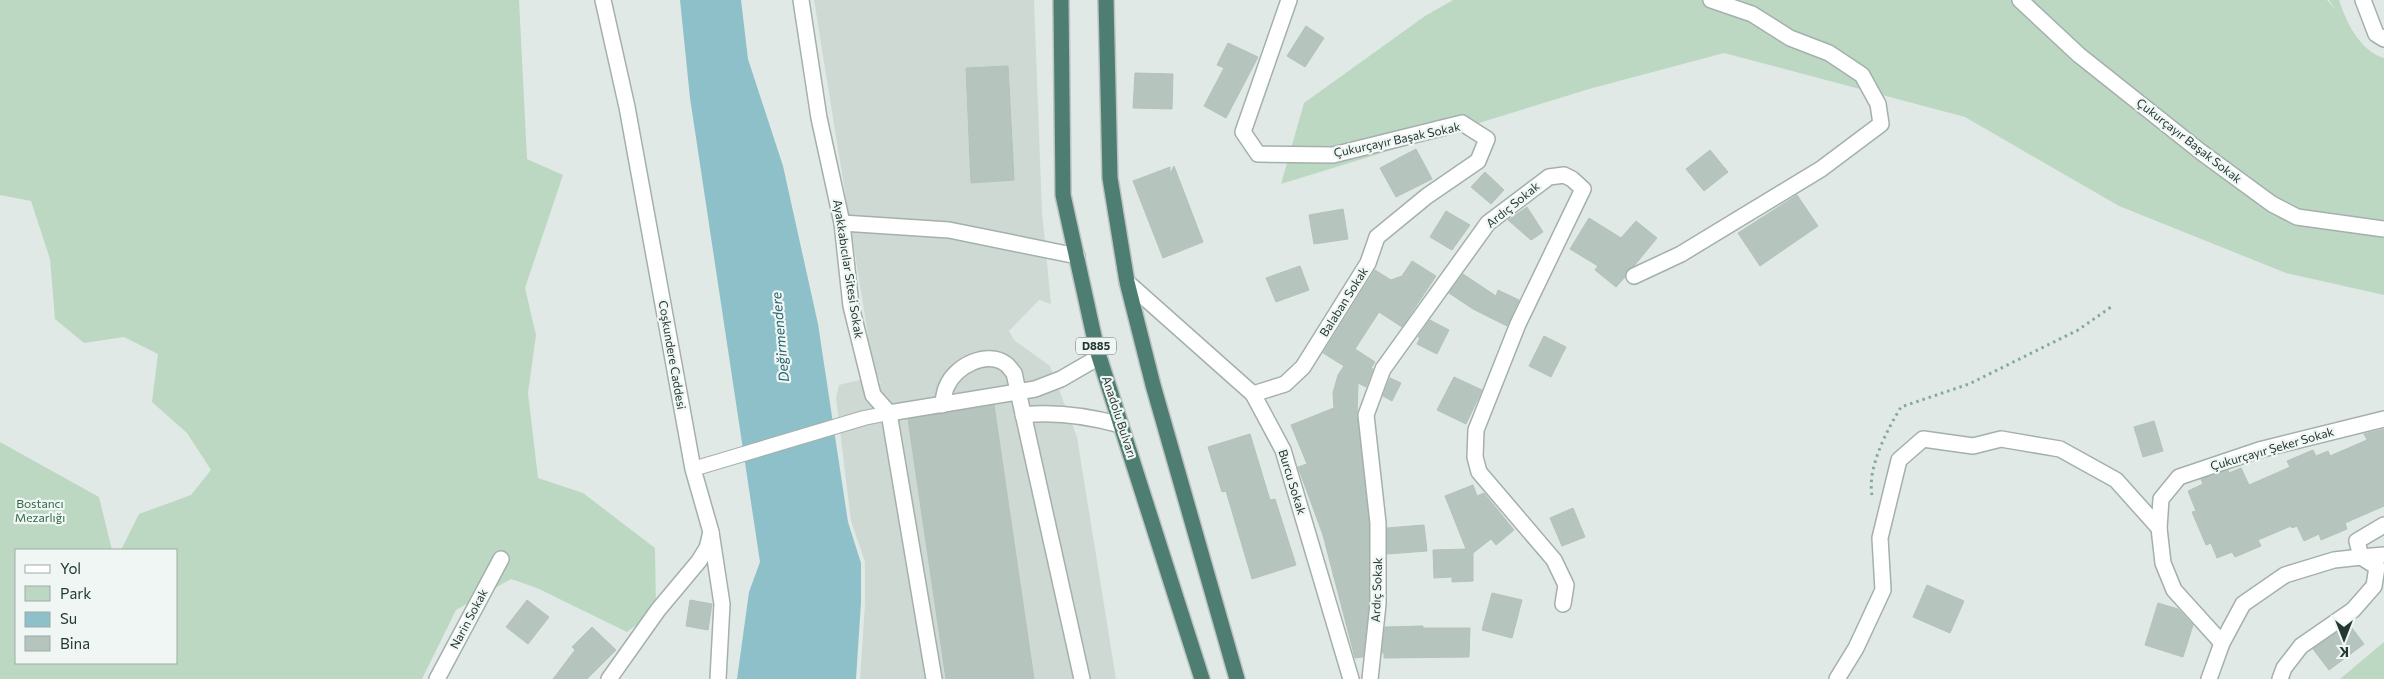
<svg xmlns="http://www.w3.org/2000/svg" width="2384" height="679" font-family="Commissioner,sans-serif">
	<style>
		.built { fill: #cfd9d4 }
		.green { fill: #bcd8c3 }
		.water { fill: #8ec0c9 }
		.building { fill: #b6c4be; stroke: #b4c2bc }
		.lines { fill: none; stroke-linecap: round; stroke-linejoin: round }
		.pedestrian-casing { stroke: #a4b0ac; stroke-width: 16 }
		.minor-casing { stroke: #a4b0ac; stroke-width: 18 }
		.tertiary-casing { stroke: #a4b0ac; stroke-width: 18 }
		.trunk-casing { stroke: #bdc3c2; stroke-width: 18 }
		.path { stroke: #84aa9d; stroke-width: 3; stroke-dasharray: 2.5 4; stroke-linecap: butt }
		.pedestrian { stroke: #fff; stroke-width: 14 }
		.minor { stroke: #fff; stroke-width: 15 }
		.tertiary { stroke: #fff; stroke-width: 15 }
		.trunk { stroke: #4e7e72; stroke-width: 15 }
		.labels { text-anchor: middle; stroke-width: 4.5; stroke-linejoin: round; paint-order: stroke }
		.shield { fill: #f0f6f3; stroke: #60716c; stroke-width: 1 }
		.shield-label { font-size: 11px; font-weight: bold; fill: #233832 }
		.street-label { font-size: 12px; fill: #233832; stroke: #f0f6f3 }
		.park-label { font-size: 12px; fill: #326a47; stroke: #f0f6f3 }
		.water-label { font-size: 14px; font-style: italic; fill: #24626d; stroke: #f0f6f3 }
	</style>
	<rect width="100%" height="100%" fill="#e0e9e5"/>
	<path class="built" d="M814,0H1034L1042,212L1051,304L1039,300L1009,331L1014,340L1050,366L1077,437L1116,679H860L865,605V562L851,521L836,398L839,385L859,380L881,384L873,366Z"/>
	<g class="green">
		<path d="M0,0H519L527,159L563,175L525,288L536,335L528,393L538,478L583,493L655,548L656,610L627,632L537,588L511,579L456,610L422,679H0V442L99,497L112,550H16V663H176V550H121L139,514L191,495L211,470L187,433L152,402L158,354L124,337L84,343L55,319L50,259L31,201L0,195Z"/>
		<path d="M1453,0H2327L2336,10L2329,0H2339C2346,22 2360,51 2384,58V295L2286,273L2119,206L1965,117L1724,53L1589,89L1281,184L1304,103L1425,16Z"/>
		<path d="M2384,642V679H2340Z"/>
	</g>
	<path class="water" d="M680,0H741L748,59L783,166L818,324L848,522L861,563V602L856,679H737L749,592L760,562L690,98Z"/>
	<g class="building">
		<path d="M1306,26L1324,38L1305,67L1287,56Z"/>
		<path d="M1228,43L1258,57L1226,118L1204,106L1224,68L1217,65Z"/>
		<path d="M1008,66L1014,180L971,183L966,68Z"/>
		<path d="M1135,73L1173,74L1172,109L1133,108Z"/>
		<path d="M1416,149L1432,179L1396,197L1380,168Z"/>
		<path d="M1710,150L1728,172L1704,191L1686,169Z"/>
		<path d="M1174,166L1203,242L1163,258L1133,181L1170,167V174Z"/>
		<path d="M1485,172L1504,190L1491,204L1471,187Z"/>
		<path d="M1797,195L1818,226L1760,266L1738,233Z"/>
		<path d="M1527,207L1543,232L1531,240L1508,220Z"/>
		<path d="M1343,209L1348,239L1314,244L1309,215Z"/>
		<path d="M1446,211L1470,225L1452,250L1430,237Z"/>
		<path d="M1589,218L1621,238L1636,221L1657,238L1634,266L1627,270L1625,277L1616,287L1595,270L1598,266L1570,249Z"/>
		<path d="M1412,261L1436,276L1402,327L1379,312L1355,349L1375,362L1371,368L1373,369L1366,387L1358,383L1357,416L1369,524V604L1363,657L1355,658L1323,535L1298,467L1307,464L1291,425L1334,408L1333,393L1338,375L1344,366L1323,353L1375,270L1391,280L1402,276Z"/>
		<path d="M1300,266L1309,290L1276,302L1266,278Z"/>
		<path d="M1463,274L1496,296L1498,290L1519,300L1507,326L1473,309L1449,293Z"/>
		<path d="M1430,320L1449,330L1437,354L1417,344L1420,338L1418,337Z"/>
		<path d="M1544,336L1566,347L1551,377L1529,366Z"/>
		<path d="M1454,377L1482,390L1466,424L1437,410Z"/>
		<path d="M1390,378L1401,383L1392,401L1383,396Z"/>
		<path d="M994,405L1034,679H946L908,419Z"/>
		<path d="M2154,421L2163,451L2143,457L2134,427Z"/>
		<path d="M2384,429V506L2345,523L2347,529L2321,540L2319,534L2304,541L2297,526L2292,528L2291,526L2258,540L2261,546L2235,557L2232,552L2217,558L2211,543L2206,545L2192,512L2196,511L2188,491L2203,484L2201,479L2228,470L2229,473L2241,468L2249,485L2290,467L2287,461L2313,450L2316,456L2328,451L2330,456L2367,440L2364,434Z"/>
		<path d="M1250,434L1270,500L1275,499L1296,565L1252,579L1226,491L1222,492L1208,447Z"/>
		<path d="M1473,485L1477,496L1484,493L1514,530L1496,545L1491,539L1473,553V581L1452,582V577L1434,578L1433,550L1466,549L1445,496Z"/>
		<path d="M1573,508L1585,537L1562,546L1550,518Z"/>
		<path d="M1424,525L1427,551L1387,554V528Z"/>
		<path d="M1927,585L1964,601L1950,633L1913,617Z"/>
		<path d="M1492,593L1522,600L1512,638L1482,630Z"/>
		<path d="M527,600L549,617L528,644L506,627Z"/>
		<path d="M690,600L712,604L708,630L686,626Z"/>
		<path d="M2158,603L2178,609L2193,625L2183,657L2145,645Z"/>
		<path d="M2349,624L2364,644L2329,670L2313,649Z"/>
		<path d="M1423,626V628H1470L1469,657L1384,658V653H1382L1385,627Z"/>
		<path d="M592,627L616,650L587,679H553L575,650L572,647Z"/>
	</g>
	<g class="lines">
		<g class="pedestrian-casing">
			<path id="pedestrian" d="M693,469L864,418L889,413"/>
		</g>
		<g class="minor-casing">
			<g id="minor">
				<path d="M603,0L627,107L693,469L711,532L707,548L699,561L658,610L609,679"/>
				<path d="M801,0L819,118L842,223L851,306L873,395L889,413L934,679"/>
				<path d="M2020,0L2079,55L2201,152L2272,204L2297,217L2384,229"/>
				<path d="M2363,0L2376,34L2384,39"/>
				<path d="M842,223L949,230L1077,256"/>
				<path d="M1634,276L1681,254L1821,169L1881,124L1878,104L1862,75L1829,53L1790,38L1752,14L1711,0"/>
				<path d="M942,405C944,399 944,391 947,386C955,366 987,350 1006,364C1009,366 1011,370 1014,373L1082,679"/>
				<path d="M889,413L1035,389L1061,379L1099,357"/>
				<path d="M1023,415C1057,411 1088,416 1121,425"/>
				<path d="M2384,525L2357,541L2361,557L2384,555"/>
				<path d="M2222,643L2174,590L2163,563L2159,528L2161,499L2179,477L2259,450L2384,419"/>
				<path d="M437,679L501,559"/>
				<path d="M1370,679L1378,604V523L1366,415L1383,369L1488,223L1549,177L1564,175L1572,179L1583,189L1518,324L1476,430L1475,457L1479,472L1554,560L1566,585L1563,604"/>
				<path d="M1837,679L1856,648L1883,590L1880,538L1899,460L1923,439L1973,446L2001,439L2060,449L2116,480L2159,528"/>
			</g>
		</g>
		<g class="tertiary-casing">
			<g id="tertiary">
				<path d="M1127,282L1253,394L1283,450L1351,679"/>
				<path d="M1253,394L1285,384L1303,367L1368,263L1377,237L1427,196L1478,161L1487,139L1462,123L1333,155L1258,154L1243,132L1289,0"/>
				<path d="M711,532L722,604L718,679"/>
				<path d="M2209,679L2222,643L2243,604L2285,575L2334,560L2361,557L2377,567L2374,586L2353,610L2301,646L2284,668L2280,679"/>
			</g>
		</g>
		<g class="trunk-casing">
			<g id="trunk">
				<path d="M1061,0L1063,195L1097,350L1202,679"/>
				<path d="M1106,0L1110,178L1127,282L1153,385L1237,679"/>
			</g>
		</g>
		<path class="path" d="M1872,495C1867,468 1887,430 1901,407L1969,384L2078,330L2114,305"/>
		<use href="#pedestrian" class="pedestrian"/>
		<use href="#minor" class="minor"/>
		<use href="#tertiary" class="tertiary"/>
		<use href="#trunk" class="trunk"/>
	</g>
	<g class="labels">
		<rect class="shield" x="1076" y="337.5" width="40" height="17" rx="4"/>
		<g class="shield-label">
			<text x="1096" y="350">D885</text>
		</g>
		<g class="street-label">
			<text transform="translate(1397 140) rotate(-12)" y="4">Çukurçayır Başak Sokak</text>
			<text transform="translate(2189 141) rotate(38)" y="4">Çukurçayır Başak Sokak</text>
			<text transform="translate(1513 205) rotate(-39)" y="4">Ardıç Sokak</text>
			<text transform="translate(848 269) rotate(81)" y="4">Ayakkabıcılar Sitesi Sokak</text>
			<text transform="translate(1344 302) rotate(-58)" y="4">Balaban Sokak</text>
			<text transform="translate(672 355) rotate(80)" y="4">Coşkundere Caddesi</text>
			<text transform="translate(1119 417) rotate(72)" y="4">Anadolu Bulvarı</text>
			<text transform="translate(2272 449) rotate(-16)" y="4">Çukurçayır Şeker Sokak</text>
			<text transform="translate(1292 482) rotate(73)" y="4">Burcu Sokak</text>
			<text transform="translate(1377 590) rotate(-88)" y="4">Ardıç Sokak</text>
			<text transform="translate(469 619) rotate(-62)" y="4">Narin Sokak</text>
		</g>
		<g class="park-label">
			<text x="40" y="508">Bostancı<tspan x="40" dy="14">Mezarlığı</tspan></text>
		</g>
		<g class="water-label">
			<text transform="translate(780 337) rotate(-95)" y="5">Değirmendere</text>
		</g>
	</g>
	<rect x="15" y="549" width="162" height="115" fill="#f0f6f3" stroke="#9eaaa6"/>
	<rect x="25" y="565" width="25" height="8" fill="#ffffff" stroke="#9eaaa6"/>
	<text x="60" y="574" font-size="15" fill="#233832">Yol</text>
	<rect x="25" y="586" width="25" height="15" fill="#bcd8c3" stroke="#9eaaa6"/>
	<text x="60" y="599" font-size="15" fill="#233832">Park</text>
	<rect x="25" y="612" width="25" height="15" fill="#8ec0c9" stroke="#9eaaa6"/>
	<text x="60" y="624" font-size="15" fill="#233832">Su</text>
	<rect x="25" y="636" width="25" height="15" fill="#b6c4be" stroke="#9eaaa6"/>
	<text x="60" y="649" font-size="15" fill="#233832">Bina</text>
	<g transform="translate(2344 639) rotate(180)" stroke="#f0f6f3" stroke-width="4" paint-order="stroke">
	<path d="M0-4L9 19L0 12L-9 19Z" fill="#233832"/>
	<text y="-8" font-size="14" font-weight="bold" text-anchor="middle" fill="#233832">K</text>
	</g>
</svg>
